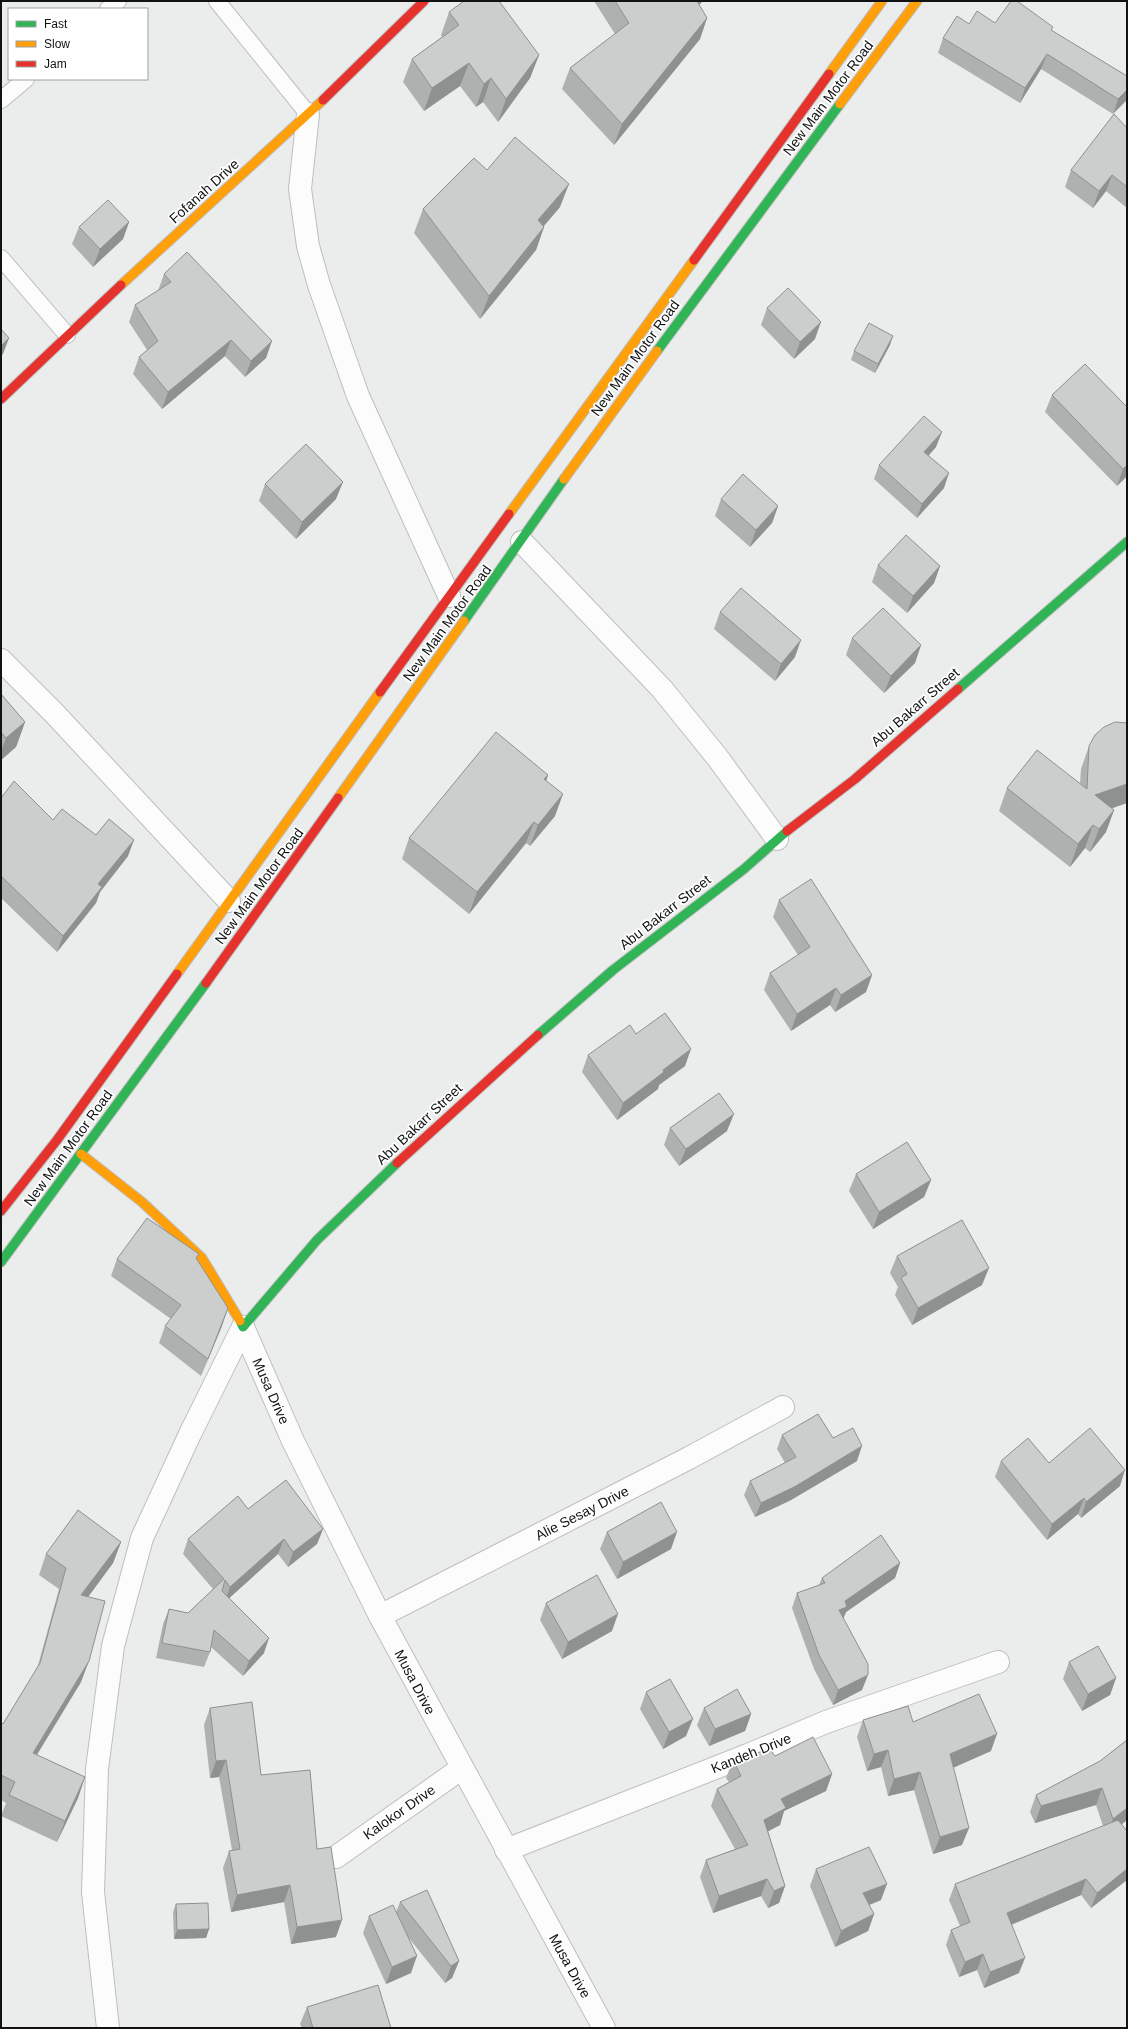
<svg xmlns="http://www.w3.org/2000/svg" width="1128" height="2029" font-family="Arial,sans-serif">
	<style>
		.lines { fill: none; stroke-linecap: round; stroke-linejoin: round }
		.lane-casing { stroke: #bdbebe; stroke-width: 18 }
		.street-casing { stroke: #bdbebe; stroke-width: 24 }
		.fast-casing { stroke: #bdbebe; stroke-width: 11 }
		.slow-casing { stroke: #bdbebe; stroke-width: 11 }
		.jam-casing { stroke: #bdbebe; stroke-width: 11 }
		.lane { stroke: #fcfcfc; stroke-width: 16 }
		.street { stroke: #fcfcfc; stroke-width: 22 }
		.fast { stroke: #30b455; stroke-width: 9 }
		.slow { stroke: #ff9f0a; stroke-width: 9 }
		.jam { stroke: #e5322d; stroke-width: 9 }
		.wall { fill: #afb1b0 }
		.shaded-wall { fill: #8f9090 }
		.building { fill: #cccecd; stroke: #8f9090 }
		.labels { text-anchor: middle; stroke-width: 3.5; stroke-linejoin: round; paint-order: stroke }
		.street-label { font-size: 14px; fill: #111212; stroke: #fff }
	</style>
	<rect width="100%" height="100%" fill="#ebedec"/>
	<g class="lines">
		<g class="lane-casing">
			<g id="lane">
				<path d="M217,1L308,114"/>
				<path d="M108,9L118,1"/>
				<path d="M1,100L26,79"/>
				<path d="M1,258L67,335"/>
			</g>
		</g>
		<g class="street-casing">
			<g id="street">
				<path d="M308,114L300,189L308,246L319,285L358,396L449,596"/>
				<path d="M522,542L662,689L717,757L777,839"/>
				<path d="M1,660L54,713L229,901"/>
				<path d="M243,1327L293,1441L380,1616L604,2028"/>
				<path d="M380,1616L689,1458L783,1407"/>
				<path d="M506,1850L748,1755L826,1722L998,1662"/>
				<path d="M336,1857L462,1768"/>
				<path d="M108,2028L93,1892L97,1769L113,1646L142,1538L190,1434L243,1327"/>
			</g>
		</g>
		<g class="fast-casing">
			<g id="fast">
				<path d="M657,351L840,104"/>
				<path d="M464,621L564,479"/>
				<path d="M958,689L1127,542"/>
				<path d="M538,1035L613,970L744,869L787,831"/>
				<path d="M1,1262L206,983"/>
				<path d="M240,1321L243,1327L317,1240L397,1163"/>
			</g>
		</g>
		<g class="slow-casing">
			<g id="slow">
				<path d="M829,74L882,1"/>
				<path d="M840,104L917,1"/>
				<path d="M121,285L323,100"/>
				<path d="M564,479L657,351"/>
				<path d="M509,514L694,260"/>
				<path d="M338,798L464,621"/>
				<path d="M177,974L380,692"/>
				<path d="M81,1154L142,1202L202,1258L240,1321"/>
			</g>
		</g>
		<g class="jam-casing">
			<g id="jam">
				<path d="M323,100L424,1"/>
				<path d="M694,260L829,74"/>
				<path d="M1,399L121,285"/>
				<path d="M380,692L509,514"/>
				<path d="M787,831L855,779L958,689"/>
				<path d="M206,983L338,798"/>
				<path d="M397,1163L538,1035"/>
				<path d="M1,1211L57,1140L177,974"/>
			</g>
		</g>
		<use href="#lane" class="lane"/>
		<use href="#street" class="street"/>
		<use href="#fast" class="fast"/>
		<use href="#slow" class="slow"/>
		<use href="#jam" class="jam"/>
	</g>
	<g class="wall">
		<path d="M594,1H703L699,5L707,18L700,39L614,145L562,89L570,68L615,34Z"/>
		<path d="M449,12L539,55L530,78L498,122L483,102L476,107L460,86L424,111L403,82L412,59L442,37L441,35Z"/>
		<path d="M995,23L1052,31L1127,76L1113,114L1041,69L1020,103L938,53L943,38L969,24Z"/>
		<path d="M1127,128V208L1106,191L1093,208L1065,187L1071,170Z"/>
		<path d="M487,170L560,207L544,226V227L536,250L480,319L414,233L423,209Z"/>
		<path d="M129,222L123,239L93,267L72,244L79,227Z"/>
		<path d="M164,274L266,358L245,377L225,356L162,409L133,374L139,357L147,350L129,322L135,305L158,291Z"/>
		<path d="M767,308L815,339L794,359L761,325Z"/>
		<path d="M890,345L875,373L851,360L854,351Z"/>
		<path d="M1052,395L1127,407V476L1117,486L1045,412Z"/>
		<path d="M936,447L929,455L944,488L917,518L874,479L879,465Z"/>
		<path d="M265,484L336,499L296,539L259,501Z"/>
		<path d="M721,499L778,506L772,523L750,547L715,516Z"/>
		<path d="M878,565L940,566L934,583L907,613L872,582Z"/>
		<path d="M720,612L795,657L775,681L714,629Z"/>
		<path d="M852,638L921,645L915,663L884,693L846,655Z"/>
		<path d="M1,694L25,722L16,747L1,760Z"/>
		<path d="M1127,723V803L1112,808L1114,810L1106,832L1090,852L1085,848L1070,867L999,811L1007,788L1080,784L1081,769L1089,746Z"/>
		<path d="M548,775L546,781L555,816L530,846L526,843L469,914L402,859L409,838Z"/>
		<path d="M1,798L53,820L96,835L128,856L100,892L96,903L57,952L1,898Z"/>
		<path d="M779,900L872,975L866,992L835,1012L830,1005L791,1031L764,990L770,973L798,955L773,917Z"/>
		<path d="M636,1034L685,1066L659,1085L658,1089L617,1120L582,1072L588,1055Z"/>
		<path d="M670,1128L727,1131L679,1166L664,1145Z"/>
		<path d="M856,1174L931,1180L924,1197L873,1229L849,1191Z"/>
		<path d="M897,1256L982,1285L912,1325L895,1295L898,1287L890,1273Z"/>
		<path d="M117,1259L197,1260L222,1326L201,1376L159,1343L165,1326L171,1319L111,1276Z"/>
		<path d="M782,1435L833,1438L857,1461L791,1500L755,1517L744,1495L750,1481L785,1463L777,1449Z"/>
		<path d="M1001,1461L1049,1463L1120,1486L1081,1518L1078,1514L1047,1540L995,1477Z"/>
		<path d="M248,1509L323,1529L317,1544L288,1567L278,1554L229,1598L264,1653L243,1676L211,1647L210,1652L204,1667L156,1658L163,1624L169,1609L188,1613L213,1589L183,1554L188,1539Z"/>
		<path d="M607,1532L671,1549L617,1579L600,1549Z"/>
		<path d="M121,1542L113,1563L88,1597L81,1682L37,1755L85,1777L78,1798L57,1842L1,1816L6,1803L1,1800V1722L3,1724L37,1669L59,1589L39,1575L46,1554Z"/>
		<path d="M900,1563L895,1578L846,1612L843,1618L862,1690L833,1705L814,1669L792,1608L797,1593L819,1585L822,1578Z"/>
		<path d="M546,1603L612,1631L562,1659L540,1620Z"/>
		<path d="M1069,1662L1116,1678L1110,1695L1082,1711L1063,1679Z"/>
		<path d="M646,1692L686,1736L663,1749L640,1709Z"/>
		<path d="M210,1708L317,1849L336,1937L291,1944L284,1902L231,1912L223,1868L229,1851L232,1850L219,1777L210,1778L204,1725Z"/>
		<path d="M704,1708L751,1714L745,1731L709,1746L697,1725Z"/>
		<path d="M863,1720L913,1722L991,1751L953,1767L962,1845L933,1854L914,1790L888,1796L881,1767L867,1771L857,1737Z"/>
		<path d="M1127,1740V1820L1122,1824L1127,1831V1880L1091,1908L1081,1895L1011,1925L1019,1973L984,1988L977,1970L959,1977L946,1945L951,1930L960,1926L949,1900L955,1884L1103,1826L1096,1805L1035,1823L1030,1812L1036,1795L1100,1761Z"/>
		<path d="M775,1756L832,1774L826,1791L784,1811L780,1825L768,1831L785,1886L779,1903L768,1908L761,1896L713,1913L700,1877L706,1860L735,1849L711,1806L717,1789L729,1782L726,1778L733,1760Z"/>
		<path d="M816,1869L881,1900L869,1905L874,1914L868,1931L835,1947L810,1886Z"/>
		<path d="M400,1902L459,1961L452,1978L445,1983L408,1937L411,1973L386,1984L363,1933L369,1916L396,1912Z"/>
		<path d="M176,1904L209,1929L206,1938L174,1939L173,1912Z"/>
		<path d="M307,2007L391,2028H302L300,2024Z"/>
	</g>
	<g class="shaded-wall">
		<path d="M691,1H703L686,16Z"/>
		<path d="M707,18L700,39L614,145L622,124Z"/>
		<path d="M1047,54L1041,69L1020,103L1025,88Z"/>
		<path d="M539,55L530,78L498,122L506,99Z"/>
		<path d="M469,63L460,86L424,111L432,88Z"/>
		<path d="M491,78L483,102L476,107L484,84Z"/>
		<path d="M1127,90V100L1113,114L1118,99Z"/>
		<path d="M1112,175L1106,191L1093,208L1099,191Z"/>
		<path d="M569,184L560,207L529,243L538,220Z"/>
		<path d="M129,222L123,239L93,267L100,249Z"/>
		<path d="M544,227L536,250L480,319L489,296Z"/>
		<path d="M821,322L815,339L794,359L800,342Z"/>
		<path d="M893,336L890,345L875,373L878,364Z"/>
		<path d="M9,338L3,354L1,356V346Z"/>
		<path d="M231,340L225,356L162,409L168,392Z"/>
		<path d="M272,341L266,358L245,377L251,361Z"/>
		<path d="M942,432L936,447L919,466L924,452Z"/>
		<path d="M1127,465V476L1117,486L1123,469Z"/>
		<path d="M949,473L944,488L917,518L922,504Z"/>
		<path d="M343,482L336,499L296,539L302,522Z"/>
		<path d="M778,506L772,523L750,547L756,530Z"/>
		<path d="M940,566L934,583L907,613L913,596Z"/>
		<path d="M801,640L795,657L775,681L781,664Z"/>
		<path d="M921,645L915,663L884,693L891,676Z"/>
		<path d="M25,722L16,747L1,760V752L6,738Z"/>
		<path d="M548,775L541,796L544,779Z"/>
		<path d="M1127,784V803L1087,817L1095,795Z"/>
		<path d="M563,794L555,816L530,846L538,825Z"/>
		<path d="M1114,810L1106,832L1090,852L1099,829Z"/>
		<path d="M534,822L526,843L469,914L477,892Z"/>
		<path d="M1093,825L1085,848L1070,867L1078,844Z"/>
		<path d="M134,840L128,856L100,892L96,903L57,952L63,936L98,884Z"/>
		<path d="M872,975L866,992L835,1012L841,995Z"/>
		<path d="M836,988L830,1005L791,1031L797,1014Z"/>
		<path d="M691,1049L685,1066L659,1085L658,1089L617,1120L623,1103L663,1070Z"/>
		<path d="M734,1114L727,1131L679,1166L686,1149Z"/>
		<path d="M931,1180L924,1197L873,1229L879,1212Z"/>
		<path d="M989,1268L982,1285L912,1325L918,1308Z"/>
		<path d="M228,1308L222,1326L201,1376L208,1359Z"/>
		<path d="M862,1446L857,1461L791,1500L755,1517L761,1503Z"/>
		<path d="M1125,1470L1120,1486L1081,1518L1086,1502Z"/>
		<path d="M1084,1498L1078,1514L1047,1540L1052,1524Z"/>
		<path d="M323,1529L317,1544L288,1567L293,1552Z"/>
		<path d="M677,1532L671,1549L617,1579L623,1562Z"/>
		<path d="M284,1539L278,1554L225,1602L230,1587Z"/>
		<path d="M121,1542L113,1563L74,1616L81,1595Z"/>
		<path d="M900,1563L895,1578L846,1612L842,1622L839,1610L845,1601Z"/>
		<path d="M618,1614L612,1631L562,1659L568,1642Z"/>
		<path d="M269,1638L264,1653L243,1676L249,1661Z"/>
		<path d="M89,1661L81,1682L25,1774L33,1753Z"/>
		<path d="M868,1675L862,1690L833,1705L838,1690Z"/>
		<path d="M1116,1678L1110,1695L1082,1711L1088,1694Z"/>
		<path d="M751,1714L745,1731L709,1746L715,1729Z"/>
		<path d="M693,1719L686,1736L663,1749L669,1732Z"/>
		<path d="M997,1734L991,1751L944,1772L950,1754Z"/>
		<path d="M888,1750L881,1767L867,1771L874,1754Z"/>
		<path d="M226,1760L219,1777L210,1778L216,1761Z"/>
		<path d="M920,1772L914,1790L888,1796L894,1779Z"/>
		<path d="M832,1774L826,1791L784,1811L780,1825L758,1837L764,1820L781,1799Z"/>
		<path d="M85,1777L78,1798L57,1842L65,1821Z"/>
		<path d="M1102,1788L1096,1805L1035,1823L1041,1806Z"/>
		<path d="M1127,1808V1820L1107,1836L1113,1819Z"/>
		<path d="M969,1828L962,1845L933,1854L940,1837Z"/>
		<path d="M1127,1869V1880L1091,1908L1097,1893Z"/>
		<path d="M767,1879L761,1896L713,1913L719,1896Z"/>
		<path d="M1086,1879L1081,1895L1001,1929L1007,1913Z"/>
		<path d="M887,1884L881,1900L857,1910L863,1893Z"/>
		<path d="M290,1885L284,1902L231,1912L237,1895Z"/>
		<path d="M785,1886L779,1903L768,1908L774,1891Z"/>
		<path d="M874,1914L868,1931L835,1947L841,1931Z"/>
		<path d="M342,1920L336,1937L291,1944L297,1927Z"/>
		<path d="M209,1929L206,1938L174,1939L177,1930Z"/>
		<path d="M983,1954L977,1970L959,1977L965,1962Z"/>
		<path d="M417,1956L411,1973L386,1984L392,1967Z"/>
		<path d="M1025,1958L1019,1973L984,1988L990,1972Z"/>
		<path d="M459,1961L452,1978L445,1983L451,1966Z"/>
	</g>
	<g class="building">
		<path d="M464,1H499L539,55L506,99L491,78L484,84L469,63L432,88L412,59L459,25L449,12Z"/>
		<path d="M615,1H697L707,18L622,124L570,68L629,23Z"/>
		<path d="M1011,1H1017L1053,27L1051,30L1127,76V90L1118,99L1047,54L1025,88L943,38L957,16L969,24L977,11L995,23Z"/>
		<path d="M1114,114L1127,128V187L1112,175L1099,191L1071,170Z"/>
		<path d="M515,137L569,184L538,220L544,227L489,296L423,209L474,158L487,170Z"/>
		<path d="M108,200L129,222L100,249L79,227Z"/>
		<path d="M187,252L272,341L251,361L231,340L168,392L139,357L158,341L135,305L171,282L164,274Z"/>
		<path d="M788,288L821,322L800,342L767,308Z"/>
		<path d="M869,323L893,336L878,364L854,351Z"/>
		<path d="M1,329L9,338L1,346Z"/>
		<path d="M1085,364L1127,407V465L1123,469L1052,395Z"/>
		<path d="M924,416L942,432L924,452L949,473L922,504L879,465Z"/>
		<path d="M306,444L343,482L302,522L265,484Z"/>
		<path d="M743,474L778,506L756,530L721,499Z"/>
		<path d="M906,535L940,566L913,596L878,565Z"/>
		<path d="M741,588L801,640L781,664L720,612Z"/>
		<path d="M883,608L921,645L891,676L852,638Z"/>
		<path d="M1,694L25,722L6,738L1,732Z"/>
		<path d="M1115,722L1127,723V784L1095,795L1114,810L1099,829L1093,825L1078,844L1007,788L1037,750L1087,789L1089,746L1095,735L1104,727Z"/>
		<path d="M496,732L548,775L544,779L563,794L538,825L534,822L477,892L409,838Z"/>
		<path d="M14,781L53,820L62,809L96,835L109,819L134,840L98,884L102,887L63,936L1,876V798Z"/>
		<path d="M811,879L872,975L841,995L836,988L797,1014L770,973L810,947L779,900Z"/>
		<path d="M665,1013L691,1049L663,1070L664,1072L623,1103L588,1055L630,1025L636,1034Z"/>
		<path d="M719,1093L734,1114L686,1149L670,1128Z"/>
		<path d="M907,1142L931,1180L879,1212L856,1174Z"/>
		<path d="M147,1218L199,1254L196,1258L228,1308L208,1359L165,1326L181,1305L117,1259Z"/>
		<path d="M962,1220L989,1268L918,1308L901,1278L907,1274L897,1256Z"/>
		<path d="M818,1414L833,1438L853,1428L862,1446L796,1486L761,1503L750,1481L796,1457L782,1435Z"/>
		<path d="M1090,1428L1125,1470L1086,1502L1084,1498L1052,1524L1001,1461L1028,1438L1049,1463Z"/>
		<path d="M286,1480L323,1529L293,1552L284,1539L230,1587L225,1580L222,1591L269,1638L249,1661L214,1630L210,1652L162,1643L169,1609L188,1613L224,1579L188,1539L238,1496L248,1509Z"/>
		<path d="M661,1502L677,1532L623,1562L607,1532Z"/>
		<path d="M78,1510L121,1542L81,1595L105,1601L89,1661L33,1753L85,1777L65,1821L9,1795L15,1782L1,1775V1722L3,1724L40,1663L66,1568L46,1554Z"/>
		<path d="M881,1535L900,1563L845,1601L847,1607L839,1610L868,1664V1675L838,1690L819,1655L797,1593L825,1583L822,1578Z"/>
		<path d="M597,1575L618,1614L568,1642L546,1603Z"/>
		<path d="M1098,1646L1116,1678L1088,1694L1069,1662Z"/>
		<path d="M670,1679L693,1719L669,1732L646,1692Z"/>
		<path d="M737,1689L751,1714L715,1729L704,1708Z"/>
		<path d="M979,1694L997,1734L950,1754L969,1828L940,1837L920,1772L894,1779L888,1750L874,1754L863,1720L908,1706L913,1722Z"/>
		<path d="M252,1702L261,1775L310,1770L317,1849L331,1847L342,1920L297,1927L290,1885L237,1895L229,1851L240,1849L226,1760L216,1761L210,1708Z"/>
		<path d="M813,1737L832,1774L781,1799L786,1808L764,1820L785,1886L774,1891L767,1879L719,1896L706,1860L748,1845L717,1789L741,1776L733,1760L770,1749L775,1756Z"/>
		<path d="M1127,1740V1808L1113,1819L1102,1788L1041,1806L1036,1795L1100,1761Z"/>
		<path d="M1118,1820L1127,1831V1869L1097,1893L1086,1879L1007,1913L1025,1958L990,1972L983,1954L965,1962L951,1930L970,1922L955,1884Z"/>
		<path d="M869,1847L887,1884L863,1893L874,1914L841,1931L816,1869Z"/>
		<path d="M427,1890L459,1961L451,1966L400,1902Z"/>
		<path d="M208,1903L209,1929L177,1930L176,1904Z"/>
		<path d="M393,1905L417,1956L392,1967L369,1916Z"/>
		<path d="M378,1985L391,2028H313L307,2007Z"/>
	</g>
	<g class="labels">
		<g class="street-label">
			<text transform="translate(828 98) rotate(-53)" y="5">New Main Motor Road</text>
			<text transform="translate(204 191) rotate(-42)" y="5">Fofanah Drive</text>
			<text transform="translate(635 358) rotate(-54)" y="5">New Main Motor Road</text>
			<text transform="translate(447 623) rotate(-54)" y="5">New Main Motor Road</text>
			<text transform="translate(915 707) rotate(-41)" y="5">Abu Bakarr Street</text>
			<text transform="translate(259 886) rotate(-54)" y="5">New Main Motor Road</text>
			<text transform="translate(665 912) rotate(-38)" y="5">Abu Bakarr Street</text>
			<text transform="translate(419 1124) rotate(-43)" y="5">Abu Bakarr Street</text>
			<text transform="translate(68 1148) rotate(-54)" y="5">New Main Motor Road</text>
			<text transform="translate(271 1391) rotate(66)" y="5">Musa Drive</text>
			<text transform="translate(582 1513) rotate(-27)" y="5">Alie Sesay Drive</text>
			<text transform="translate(415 1682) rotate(62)" y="5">Musa Drive</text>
			<text transform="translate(751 1753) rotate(-22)" y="5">Kandeh Drive</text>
			<text transform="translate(399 1812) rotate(-35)" y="5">Kalokor Drive</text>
			<text transform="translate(570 1966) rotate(61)" y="5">Musa Drive</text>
		</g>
	</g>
	<rect width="1128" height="2029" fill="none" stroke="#111212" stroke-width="4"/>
	<rect x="8" y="8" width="140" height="72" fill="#ffffff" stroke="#a0a0a0"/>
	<rect x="16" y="21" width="20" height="6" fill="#30b455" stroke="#a0a0a0"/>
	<text x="44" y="28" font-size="12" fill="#111212">Fast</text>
	<rect x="16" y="41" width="20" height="6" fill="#ff9f0a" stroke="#a0a0a0"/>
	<text x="44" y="48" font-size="12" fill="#111212">Slow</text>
	<rect x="16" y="61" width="20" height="6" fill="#e5322d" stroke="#a0a0a0"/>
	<text x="44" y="68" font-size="12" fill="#111212">Jam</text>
</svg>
